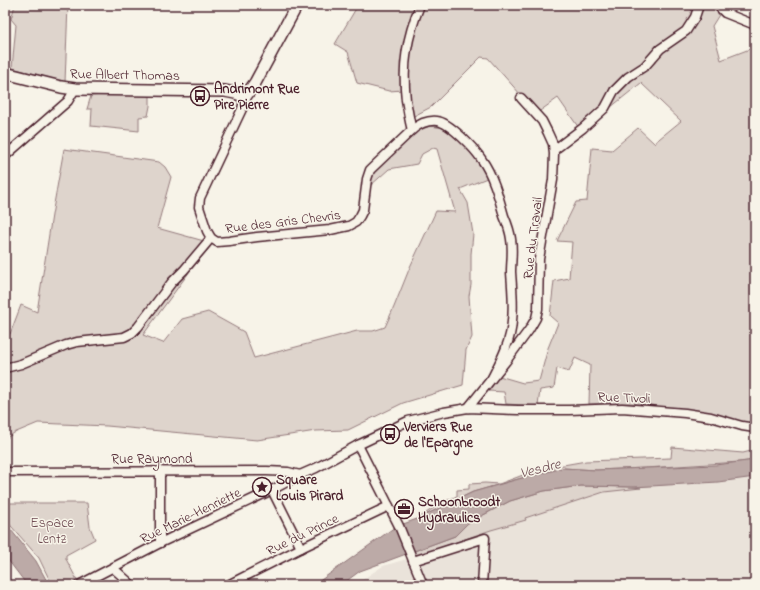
<svg xmlns="http://www.w3.org/2000/svg" width="760" height="590" font-family="'Indie Flower',sans-serif">
	<style>
		.built { fill: #eae3da }
		.green { fill: #ded4cc; stroke: #947a7c }
		.water { fill: #bcaaa7; stroke: #8e7275 }
		.lines { fill: none; stroke-linecap: round; stroke-linejoin: round }
		.street-casing { stroke: #4a1f2b; stroke-width: 11 }
		.secondary-casing { stroke: #4a1f2b; stroke-width: 14 }
		.street { stroke: #f7f3e8; stroke-width: 8 }
		.secondary { stroke: #f7f3e8; stroke-width: 11 }
		.labels { text-anchor: middle; stroke-width: 3; stroke-linejoin: round; paint-order: stroke }
		.street-label { font-size: 14px; fill: #4a1f2b; stroke: #f7f3e8 }
		.poi-label { font-size: 14px; font-weight: bold; fill: #4a1f2b; stroke: #f7f3e8; text-anchor: start }
		.park-label { font-size: 14px; fill: #6f4c53; stroke: #f7f3e8 }
		.water-label { font-size: 15px; font-style: italic; fill: #6c4950; stroke: #f7f3e8 }
	</style>
	<rect width="100%" height="100%" fill="#f7f3e8"/>
	<filter id="ink" filterUnits="userSpaceOnUse"><feTurbulence type="fractalNoise" baseFrequency=".025" numOctaves="2"/><feDisplacementMap in="SourceGraphic" scale="8" xChannelSelector="R" yChannelSelector="G"/><feConvolveMatrix kernelMatrix="1 2 1 2 8 2 1 2 1" color-interpolation-filters="sRGB"/></filter>
	<g filter="url(#ink)">
		<g class="built">
			<path d="M755,477V584L751,585H429L414,551L544,491L718,482Z"/>
			<path d="M407,559L418,585H354L383,566Z"/>
		</g>
		<g class="green">
			<path d="M15,5H68L65,82L12,68L16,25L11,19Z"/>
			<path d="M358,5H416L409,23L403,57V90L389,91L357,83L348,52L335,44Z"/>
			<path d="M421,5H725L712,26L721,60L755,47V426L699,411L630,403L589,404L590,365L575,358L569,372L557,368L554,388L540,390L538,406L506,404L504,392L489,391L499,376L523,383L539,381L548,348L558,323L550,316L554,281L569,278L572,242L557,241L576,202L587,201L592,148L612,150L638,128L654,143L681,121L641,83L581,131L558,98L537,113L488,58L481,57L431,107L412,117C408,96 405,68 409,47C412,33 417,19 421,5Z"/>
			<path d="M105,95H148L150,96V106L148,116L139,117V131L91,126L92,109H87L91,96Z"/>
			<path d="M430,126L444,128L459,139L479,159L487,178L460,189L468,203L473,234L471,254V285L469,296L472,337L466,350L463,385L403,403L348,430L316,431L257,440L107,426L38,423L14,433L5,439V379L6,376L5,375V335L10,334L21,305L37,312L52,215L64,149L159,162L165,167L171,177L157,228L204,241L211,246L190,271L143,335L163,343L182,319L208,312L244,332L254,358L357,331H373L385,327L394,307L410,267L436,211L455,212L437,149L433,148L422,154L417,164L389,169L370,186L373,170L417,131Z"/>
			<path d="M672,447L743,453L755,450V460L740,462L646,468L596,470L563,468L522,478L473,492L417,519L441,503L457,496V490L469,489V484L485,483L499,484L523,475L552,467L586,461L671,458Z"/>
			<path d="M581,486L634,487L641,488L604,492L525,518L526,520L491,530L416,556L414,551L455,536L468,523L510,501L544,491Z"/>
			<path d="M5,503H87L90,527L95,539L66,555V559L77,580L67,585H52L39,558L5,519Z"/>
		</g>
		<g class="water">
			<path d="M755,460V477L718,482L634,487L581,486L544,491L510,501L468,523L455,536L360,571L341,585H314L395,527L417,519L473,492L522,478L563,468L596,470L646,468L715,465Z"/>
			<path d="M5,524L11,530L36,561L49,585H27L5,556Z"/>
		</g>
		<g class="lines">
			<g class="street-casing">
				<g id="street">
					<path d="M717,5L725,13L755,25"/>
					<path d="M245,97L242,109L200,198L199,207L207,231L211,238L217,242L229,241L257,237L330,230L349,226L356,222L360,216L363,210L367,179L370,170L412,130C419,124 427,120 437,121C449,122 475,149 482,160C493,175 499,198 504,216C507,223 510,231 511,239C513,250 511,262 511,272C512,288 514,305 512,321C511,341 501,360 492,378"/>
					<path d="M412,130C409,120 408,110 406,100C402,65 407,37 420,5"/>
					<path d="M554,150L583,128L605,108L614,91L628,77L645,66L660,49L686,31L695,17L699,5"/>
					<path d="M5,156L68,101L75,89"/>
					<path d="M5,368L21,364L66,345L77,342L124,337L132,333L138,327L172,282L184,270L211,238"/>
					<path d="M468,408L506,361L529,330L536,318L538,309L539,259L553,180L554,154L553,144L548,133L542,121L521,98"/>
					<path d="M358,445L399,526L423,585"/>
					<path d="M5,472L267,471L288,472L300,475"/>
					<path d="M272,490L301,548"/>
					<path d="M160,543V471"/>
					<path d="M413,561L485,538L482,585"/>
					<path d="M113,568L132,585"/>
					<path d="M79,585L160,543L272,490L300,475L316,468L358,445L408,421L444,412L468,408L518,410H569L622,408L685,413L711,417L742,426L755,428"/>
					<path d="M228,585L301,548L389,506"/>
				</g>
			</g>
			<g class="secondary-casing">
				<path id="secondary" d="M5,73L61,87L75,89L225,91L235,93L245,97L255,83L297,5"/>
			</g>
			<use href="#street" class="street"/>
			<use href="#secondary" class="secondary"/>
		</g>
	</g>
	<defs>
		<g id="bus-ring" transform="scale(1)"><circle r="9.5" fill="#f7f3e8" stroke="#4a1f2b" stroke-width="1.5"/><path d="M-5-6H5V4H4V6H2V4H-2V6H-4V4H-5ZM-3.5-4V0h7V-4ZM-3.5 1.2v1.5H-2V1.2ZM2 1.2v1.5H3.5V1.2Z" fill="#4a1f2b"/></g>
		<g id="sight-ring" transform="scale(1)"><circle r="9.5" fill="#f7f3e8" stroke="#4a1f2b" stroke-width="1.5"/><path d="M0-6L1.8-2.2L6-1.7L2.9 1.2L3.7 5.4L0 3.3L-3.7 5.4L-2.9 1.2L-6-1.7L-1.8-2.2Z" fill="#4a1f2b"/></g>
		<g id="office-ring" transform="scale(1)"><circle r="9.5" fill="#f7f3e8" stroke="#4a1f2b" stroke-width="1.5"/><path d="M-6-3h4V-5.5h4V-3h4V5H-6ZM-1-4.5V-3h2v-1.5ZM-6 0V1H6V0Z" fill="#4a1f2b"/></g>
	</defs>
	<g fill-rule="evenodd">
		<use href="#bus-ring" x="200" y="96"/>
		<use href="#bus-ring" x="390" y="434"/>
		<use href="#sight-ring" x="262" y="487"/>
		<use href="#office-ring" x="404" y="509"/>
	</g>
	<g class="labels">
		<g class="street-label">
			<text transform="translate(125 74) rotate(1)" y="5">Rue Albert Thomas</text>
			<text transform="translate(283 221) rotate(-7)" y="5">Rue des Gris Chevris</text>
			<text transform="translate(532 238) rotate(-83)" y="5">Rue du Travail</text>
			<text transform="translate(624 397) rotate(2)" y="5">Rue Tivoli</text>
			<text x="152" y="463">Rue Raymond</text>
			<text transform="translate(190 515) rotate(-26)" y="5">Rue Marie-Henriette</text>
			<text transform="translate(302 534) rotate(-26)" y="5">Rue du Prince</text>
		</g>
		<g class="poi-label">
			<text x="214" y="93">Andrimont Rue<tspan x="214" dy="16">Pire Pierre</tspan></text>
			<text x="404" y="431">Verviers Rue<tspan x="404" dy="16">de l'Epargne</tspan></text>
			<text x="276" y="484">Square<tspan x="276" dy="16">Louis Pirard</tspan></text>
			<text x="418" y="506">Schoonbroodt<tspan x="418" dy="16">Hydraulics</tspan></text>
		</g>
		<g class="park-label">
			<text x="52" y="527">Espace<tspan x="52" dy="16">Lentz</tspan></text>
		</g>
		<g class="water-label">
			<text transform="translate(540 468) rotate(-14)" y="5">Vesdre</text>
		</g>
	</g>
	<rect width="760" height="590" fill="none" stroke="#f7f3e8" stroke-width="20"/>
	<rect x="10" y="10" width="740" height="570" fill="none" stroke="#4a1f2b" stroke-width="1.5" filter="url(#ink)"/>
</svg>
